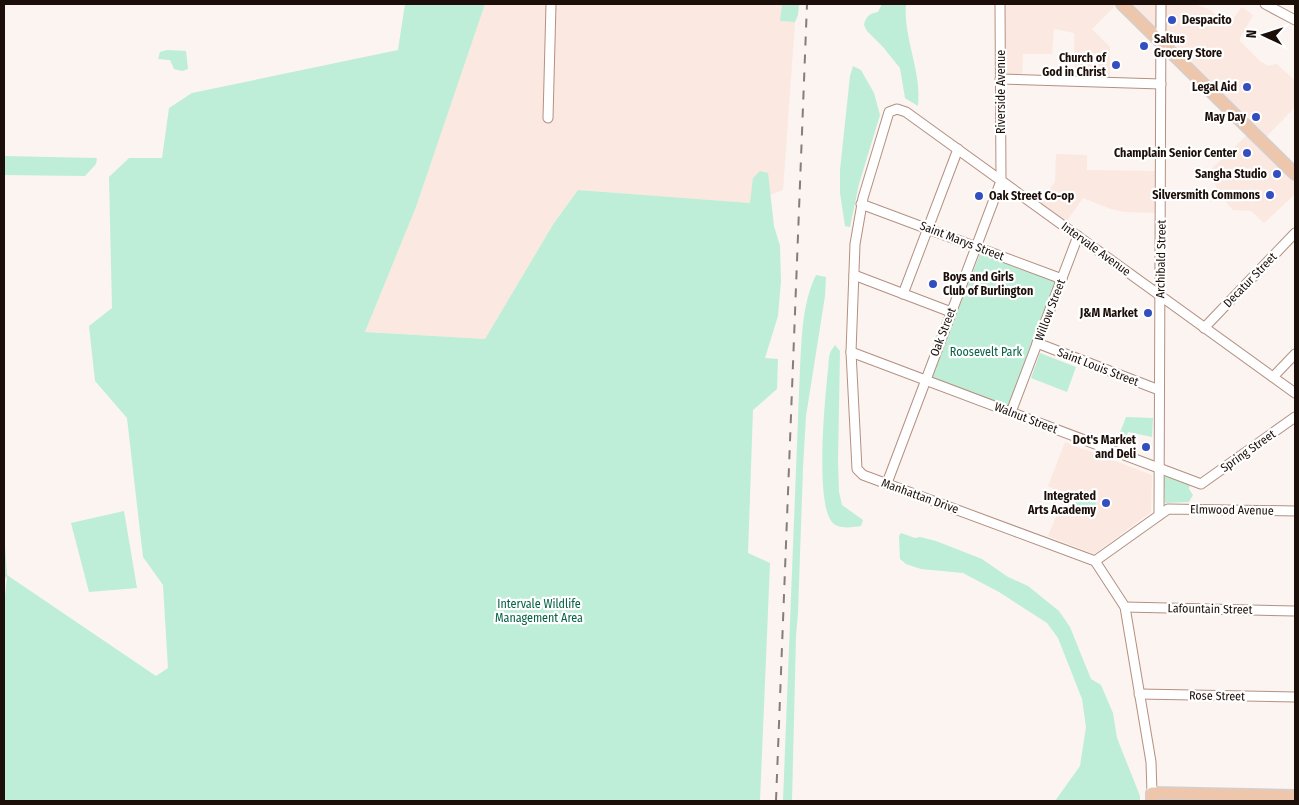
<svg xmlns="http://www.w3.org/2000/svg" width="1299" height="805" font-family="'Fira Sans Condensed',sans-serif">
	<style>
		.built { fill: #fbe8e0 }
		.green { fill: #beeed7 }
		.lines { fill: none; stroke-linecap: round; stroke-linejoin: round }
		.minor-casing { stroke: #b49081; stroke-width: 11 }
		.major-casing { stroke: #d2cfce; stroke-width: 14 }
		.minor { stroke: #fff; stroke-width: 9 }
		.major { stroke: #eec6ac; stroke-width: 11 }
		.rail { stroke: #877d78; stroke-width: 2; stroke-dasharray: 9 9; stroke-linecap: butt }
		.poi-dot { fill: #324ebf; stroke: #fff; stroke-width: 2 }
		.labels { text-anchor: middle; stroke-width: 4.5; stroke-linejoin: round; paint-order: stroke }
		.poi-label { font-size: 12px; font-weight: bold; fill: #1c0f0a; stroke: #fff; text-anchor: end }
		.street-label { font-size: 12px; fill: #1c0f0a; stroke: #fff }
		.park-label { font-size: 12px; fill: #086246; stroke: #fff }
	</style>
	<rect width="100%" height="100%" fill="#fbf4f0"/>
	<g class="built">
		<path d="M485,4H782L781,21L795,22L783,190L750,203L578,190L554,223L485,339L365,332L416,207Z"/>
		<path d="M1005,4H1117L1092,29L1110,47V79L1075,78L1074,33L1054,29L1052,54H1023L1022,76H1005Z"/>
		<path d="M1130,4H1194L1211,10L1227,27L1242,7L1253,15L1239,40L1260,61L1268,66L1277,64L1295,81V107L1266,137Z"/>
		<path d="M1247,135L1295,183V194L1264,223L1251,211L1233,210L1220,195L1209,171Z"/>
		<path d="M1056,154L1087,155V170L1156,171V213L1125,212L1111,209L1083,198L1066,222L1040,203L1055,182Z"/>
		<path d="M1065,442L1152,475L1151,512L1094,554L1048,536L1065,495L1048,486Z"/>
	</g>
	<g class="green">
		<path d="M405,4H485L416,207L365,332L485,339L554,223L578,190L750,203L753,178L760,171L768,173L774,226L780,246L781,281L778,316L765,358L778,359L777,389L753,410L748,553L770,563L760,801H4V607L7,576L4,580V532L7,575L156,676L168,668L163,585L143,557L127,418L95,381L89,326L112,308L109,177L129,158H162L169,108L192,93L398,50Z"/>
		<path d="M782,4H799L798,15L795,22L780,21Z"/>
		<path d="M882,4H906C903,38 922,71 918,106L905,98L900,68L883,47L867,31L864,25C866,16 869,14 878,12Z"/>
		<path d="M167,50L186,51L188,69L182,71L174,69L170,60L158,59L160,52Z"/>
		<path d="M853,66L861,70L874,93L880,115L859,184L850,227L845,226L840,193V170L850,76Z"/>
		<path d="M4,156L97,158L96,164L85,176L4,175Z"/>
		<path d="M981,251L1057,281L1009,407L932,377Z"/>
		<path d="M816,275L826,277L825,296L806,416L803,468L798,613L796,636L792,801H783L800,368C802,336 802,304 816,275Z"/>
		<path d="M835,345L840,351L838,461L839,492L842,505L863,520L861,526C852,527 839,530 832,522C815,502 825,398 828,370C829,364 828,356 831,351C832,349 834,347 835,345Z"/>
		<path d="M1040,353L1076,367L1067,392L1031,378Z"/>
		<path d="M1126,417L1153,418L1152,437L1128,432L1124,445L1116,443Z"/>
		<path d="M1165,476L1190,484L1189,489L1193,495L1189,502L1165,503L1164,478Z"/>
		<path d="M1066,495L1096,496V509H1066Z"/>
		<path d="M124,511L137,588L89,592L71,523Z"/>
		<path d="M901,533L915,538L920,537L936,541L982,559L1008,577L1028,586L1059,611L1070,627L1091,679L1101,685L1113,713L1117,738L1140,796V801H1055L1080,766L1086,727L1082,699L1058,638L1047,623L999,592L963,573L921,569L906,564L900,559L899,536Z"/>
	</g>
	<g class="lines">
		<g class="minor-casing">
			<g id="minor">
				<path d="M1265,4L1295,20"/>
				<path d="M1000,79L1161,84"/>
				<path d="M548,118L551,4"/>
				<path d="M861,204L1062,279"/>
				<path d="M854,275L951,312"/>
				<path d="M903,294L958,149"/>
				<path d="M1204,328L1295,233"/>
				<path d="M1037,343L1159,390"/>
				<path d="M851,352L1201,484L1295,417"/>
				<path d="M1273,377L1295,354"/>
				<path d="M1011,412L1078,236"/>
				<path d="M887,483L1001,181L1000,4"/>
				<path d="M1159,515L1161,4"/>
				<path d="M1095,561L1168,509L1295,511"/>
				<path d="M1125,607L1295,611"/>
				<path d="M1139,694L1295,697"/>
				<path d="M1152,793L1151,762L1125,607L1095,561L863,475L857,469L851,352L855,244L863,198L889,112L897,109L906,112L1295,393"/>
			</g>
		</g>
		<g class="major-casing">
			<g id="major">
				<path d="M1122,4L1295,174"/>
				<path d="M1152,801V793L1295,796"/>
			</g>
		</g>
		<use href="#minor" class="minor"/>
		<use href="#major" class="major"/>
		<path class="rail" d="M776,801L807,4"/>
	</g>
	<g class="poi-dot">
		<circle cx="1172" cy="20" r="5"/>
		<circle cx="1144" cy="46" r="5"/>
		<circle cx="1116" cy="65" r="5"/>
		<circle cx="1247" cy="87" r="5"/>
		<circle cx="1256" cy="117" r="5"/>
		<circle cx="1247" cy="153" r="5"/>
		<circle cx="1277" cy="174" r="5"/>
		<circle cx="1270" cy="195" r="5"/>
		<circle cx="979" cy="196" r="5"/>
		<circle cx="933" cy="284" r="5"/>
		<circle cx="1148" cy="313" r="5"/>
		<circle cx="1146" cy="447" r="5"/>
		<circle cx="1106" cy="503" r="5"/>
	</g>
	<g class="labels">
		<g class="poi-label">
			<text x="1182" y="24" text-anchor="start">Despacito</text>
			<text x="1154" y="43" text-anchor="start">Saltus<tspan x="1154" dy="14">Grocery Store</tspan></text>
			<text x="1106" y="62">Church of<tspan x="1106" dy="14">God in Christ</tspan></text>
			<text x="1237" y="91">Legal Aid</text>
			<text x="1246" y="121">May Day</text>
			<text x="1237" y="157">Champlain Senior Center</text>
			<text x="1267" y="178">Sangha Studio</text>
			<text x="1260" y="199">Silversmith Commons</text>
			<text x="989" y="200" text-anchor="start">Oak Street Co-op</text>
			<text x="943" y="281" text-anchor="start">Boys and Girls<tspan x="943" dy="14">Club of Burlington</tspan></text>
			<text x="1138" y="317">J&amp;M Market</text>
			<text x="1136" y="444">Dot's Market<tspan x="1136" dy="14">and Deli</tspan></text>
			<text x="1096" y="500">Integrated<tspan x="1096" dy="14">Arts Academy</tspan></text>
		</g>
		<g class="street-label">
			<text transform="translate(1001 92) rotate(-90)" y="4">Riverside Avenue</text>
			<text transform="translate(962 241) rotate(21)" y="4">Saint Marys Street</text>
			<text transform="translate(1096 249) rotate(36)" y="4">Intervale Avenue</text>
			<text transform="translate(1161 259) rotate(-89)" y="4">Archibald Street</text>
			<text transform="translate(1250 280) rotate(-46)" y="4">Decatur Street</text>
			<text transform="translate(1050 310) rotate(-69)" y="4">Willow Street</text>
			<text transform="translate(943 332) rotate(-69)" y="4">Oak Street</text>
			<text transform="translate(1098 367) rotate(21)" y="4">Saint Louis Street</text>
			<text transform="translate(1026 418) rotate(21)" y="4">Walnut Street</text>
			<text transform="translate(1248 451) rotate(-35)" y="4">Spring Street</text>
			<text transform="translate(920 496) rotate(20)" y="4">Manhattan Drive</text>
			<text transform="translate(1232 510) rotate(1)" y="4">Elmwood Avenue</text>
			<text transform="translate(1210 609) rotate(1)" y="4">Lafountain Street</text>
			<text transform="translate(1217 696) rotate(1)" y="4">Rose Street</text>
		</g>
		<g class="park-label">
			<text x="986" y="356">Roosevelt Park</text>
			<text x="539" y="608">Intervale Wildlife<tspan x="539" dy="14">Management Area</tspan></text>
		</g>
	</g>
	<rect width="1299" height="805" fill="none" stroke="#1c0f0a" stroke-width="10"/>
	<g transform="translate(1264 35) rotate(274)" stroke="#ffffff" stroke-width="4" paint-order="stroke">
	<path d="M0-4L9 19L0 12L-9 19Z" fill="#1c0f0a"/>
	<text y="-8" font-size="14" font-weight="bold" text-anchor="middle" fill="#1c0f0a">N</text>
	</g>
</svg>
